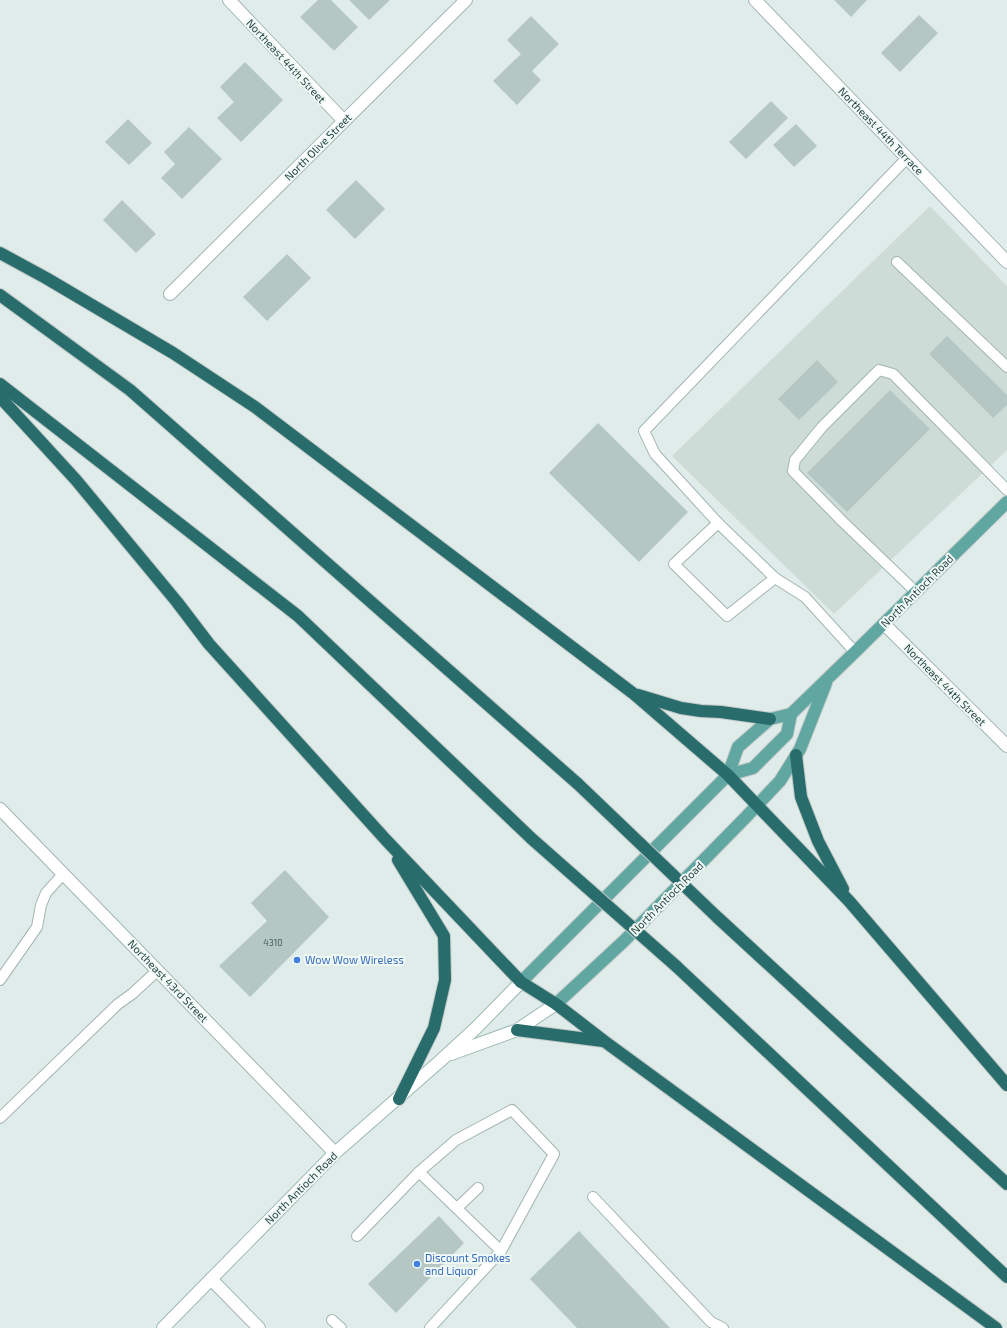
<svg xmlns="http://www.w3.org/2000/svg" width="1007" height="1328" font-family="'Exo 2',sans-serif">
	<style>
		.built { fill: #cedcd8 }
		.building { fill: #b5c7c3 }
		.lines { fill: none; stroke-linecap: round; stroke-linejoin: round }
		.lane-casing { stroke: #a2b4b2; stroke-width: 12 }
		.street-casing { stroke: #a2b4b2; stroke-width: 14 }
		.secondary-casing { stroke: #9db9b4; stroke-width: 14 }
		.primary-casing { stroke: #c0c9c8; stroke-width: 14 }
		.highway-casing { stroke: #c0c9c8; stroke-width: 14 }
		.lane { stroke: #fff; stroke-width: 10 }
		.street { stroke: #fff; stroke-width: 12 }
		.secondary { stroke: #fff; stroke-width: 12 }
		.primary { stroke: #60a6a1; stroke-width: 12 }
		.highway { stroke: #286d6c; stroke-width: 12 }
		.highway-bridge-casing { stroke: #c0c9c8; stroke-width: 14; stroke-linecap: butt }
		.highway-bridge { stroke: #286d6c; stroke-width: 12 }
		.shop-dot { fill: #3f7fe0; stroke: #f1f9f6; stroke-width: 1.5 }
		.labels { text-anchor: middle; stroke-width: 4; stroke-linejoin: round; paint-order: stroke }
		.number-label { font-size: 9px; fill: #44605e }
		.street-label { font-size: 11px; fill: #1f3e3c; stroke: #f1f9f6 }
		.shop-label { font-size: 11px; fill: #366cbe; stroke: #f1f9f6; text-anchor: start }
	</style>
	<rect width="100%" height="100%" fill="#e0ece9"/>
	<path class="built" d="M930,206L1007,286V450L834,614L672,456Z"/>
	<g class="building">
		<path d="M318,0H331L358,27L334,51L300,17Z"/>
		<path d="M349,0H390L369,20Z"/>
		<path d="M834,0H867L851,17Z"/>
		<path d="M919,15L938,33L900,72L881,53Z"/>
		<path d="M531,16L559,44L532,71L541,80L517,105L493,81L521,54L507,40Z"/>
		<path d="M245,62L283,100L241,142L217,118L234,102L220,87Z"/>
		<path d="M771,101L788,118L746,159L729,142Z"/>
		<path d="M128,119L152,143L129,165L105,142Z"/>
		<path d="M796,124L817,146L794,167L773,145Z"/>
		<path d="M189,127L222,159L182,199L161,178L175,164L164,152Z"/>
		<path d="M356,180L385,209L355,239L326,210Z"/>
		<path d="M122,200L156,234L136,253L103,220Z"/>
		<path d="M287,254L311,278L267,321L243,297Z"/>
		<path d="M947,336L1007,395V405L993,418L929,354Z"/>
		<path d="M817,360L838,382L799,420L778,399Z"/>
		<path d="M890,390L930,429L847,512L807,473Z"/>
		<path d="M598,423L688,512L639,562L549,473Z"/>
		<path d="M285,870L329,917L250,997L219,966L267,921L251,903Z"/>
		<path d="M439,1216L464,1243L396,1313L368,1284Z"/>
		<path d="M579,1231L670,1328H577L530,1279Z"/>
	</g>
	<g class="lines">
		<g class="lane-casing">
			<g id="lane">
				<path d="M897,262L1007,367"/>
				<path d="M718,523L674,564L727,616L775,578"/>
				<path d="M916,592L843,522L793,471L795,460L822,427L879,370L893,374L1007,490"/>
				<path d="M855,652L805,597L775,578L718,523L655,454L644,431L907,158"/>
				<path d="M0,980L37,927L41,905L46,893L63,874"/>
				<path d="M0,1118L118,1004L132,994L157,971"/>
				<path d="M419,1172L456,1140L512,1110L554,1154L501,1251"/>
				<path d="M593,1197L711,1322L723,1328"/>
				<path d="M457,1208L478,1188"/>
				<path d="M357,1236L419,1172L501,1251L430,1328"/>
				<path d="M332,1320L341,1328"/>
			</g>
		</g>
		<g class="street-casing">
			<g id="street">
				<path d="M229,0L344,121"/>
				<path d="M755,0L1007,262"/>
				<path d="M170,294L466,0"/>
				<path d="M884,624L1007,746"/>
				<path d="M0,809L335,1153"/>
				<path d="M211,1279L259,1328"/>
			</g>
		</g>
		<g class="secondary-casing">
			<g id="secondary">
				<path d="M451,1054L517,1030L556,1004"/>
				<path d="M163,1328L335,1153L439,1062L476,1028L521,982"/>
			</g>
		</g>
		<g class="primary-casing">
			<g id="primary">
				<path d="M728,775L753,768L787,734L791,714"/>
				<path d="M521,982L728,775L738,747L770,719L791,714L855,652L1007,502"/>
				<path d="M556,1004L624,941L745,818L780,781L800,749L826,683"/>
			</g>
		</g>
		<g class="highway-casing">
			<g id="highway">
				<path d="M0,253L46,278L173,353L255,407L634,694L728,775L849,901L1007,1085"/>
				<path d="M0,295L130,390L578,784"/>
				<path d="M0,384L298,616L532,839"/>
				<path d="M0,397L76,480L177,602L209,644L386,840L521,982L556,1004L604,1041L996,1328"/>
				<path d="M638,695L681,708L701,711L721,712L770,719"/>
				<path d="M796,755L801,797L818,841L843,889"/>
				<path d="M398,860L444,936L445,980L434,1028L399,1099"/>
				<path d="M717,917L1007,1184"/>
				<path d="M676,966L1007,1277"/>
				<path d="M517,1030L603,1041"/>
			</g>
		</g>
		<use href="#lane" class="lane"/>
		<use href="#street" class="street"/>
		<use href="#secondary" class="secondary"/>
		<use href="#primary" class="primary"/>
		<use href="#highway" class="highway"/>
		<g class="highway-bridge-casing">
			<g id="highway-bridge">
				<path d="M578,784L717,917"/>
				<path d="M532,839L676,966"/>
			</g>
		</g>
		<use href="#highway-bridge" class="highway-bridge"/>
	</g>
	<g class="shop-dot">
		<circle cx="297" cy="960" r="4"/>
		<circle cx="417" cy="1264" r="4"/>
	</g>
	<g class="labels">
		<g class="number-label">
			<text x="273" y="946">4310</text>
		</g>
		<g class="street-label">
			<text transform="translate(286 61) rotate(47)" y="4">Northeast 44th Street</text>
			<text transform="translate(881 131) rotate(46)" y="4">Northeast 44th Terrace</text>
			<text transform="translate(318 147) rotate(-45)" y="4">North Olive Street</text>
			<text transform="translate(917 591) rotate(-45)" y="4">North Antioch Road</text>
			<text transform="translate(945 685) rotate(45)" y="4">Northeast 44th Street</text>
			<text transform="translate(667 898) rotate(-45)" y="4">North Antioch Road</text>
			<text transform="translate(168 981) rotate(46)" y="4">Northeast 43rd Street</text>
			<text transform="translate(301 1188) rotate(-45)" y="4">North Antioch Road</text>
		</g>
		<g class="shop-label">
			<text x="305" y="964">Wow Wow Wireless</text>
			<text x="425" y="1262">Discount Smokes<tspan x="425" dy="13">and Liquor</tspan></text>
		</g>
	</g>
</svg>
